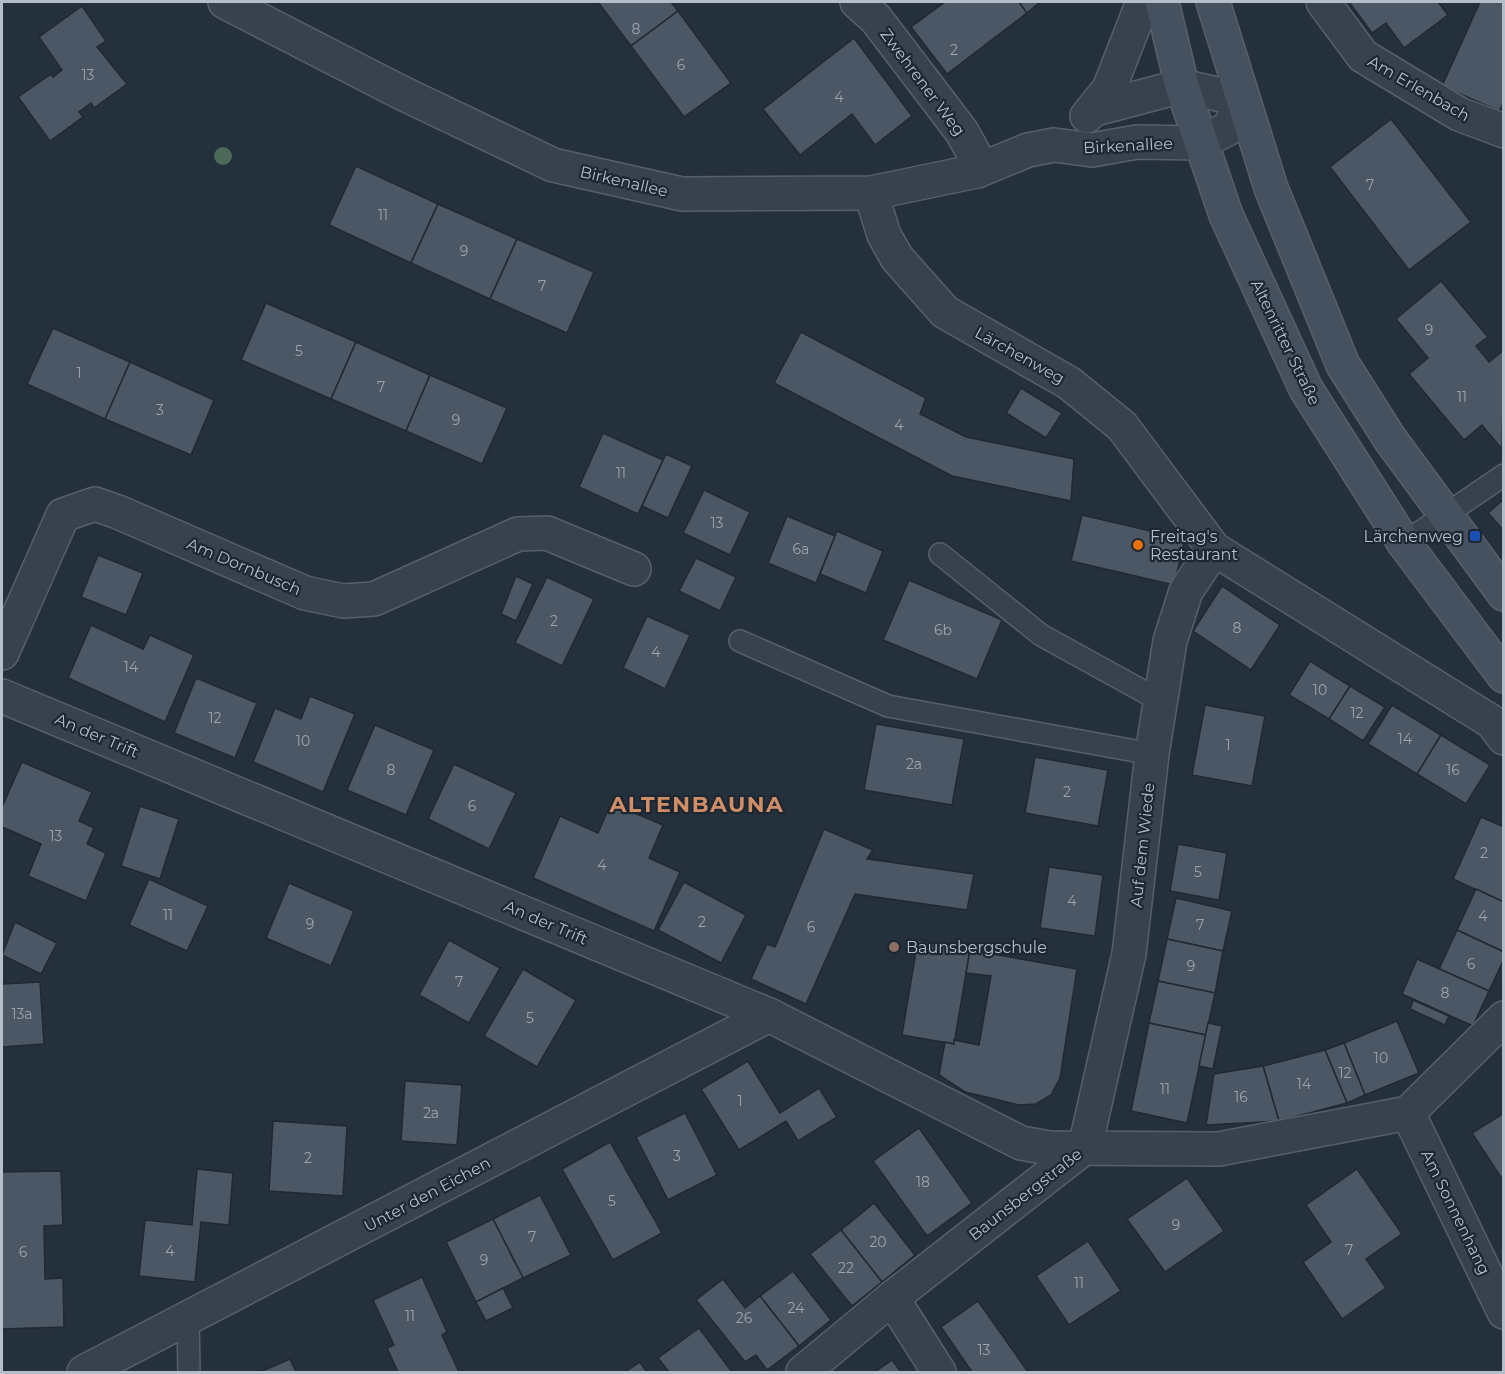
<svg xmlns="http://www.w3.org/2000/svg" width="1505" height="1374" font-family="Montserrat,sans-serif">
	<style>
		.building { fill: #4b5765; stroke: #1f2934; stroke-width: 1.5 }
		.lines { fill: none; stroke-linecap: round; stroke-linejoin: round }
		.lane-casing { stroke: #56606b; stroke-width: 24 }
		.street-casing { stroke: #56606b; stroke-width: 36 }
		.secondary-casing { stroke: #56606b; stroke-width: 36 }
		.lane { stroke: #38424d; stroke-width: 21 }
		.street { stroke: #38424d; stroke-width: 33 }
		.secondary { stroke: #465160; stroke-width: 33 }
		.tree { fill: #4c695a }
		.transit-dot { fill: #1a4fb4; stroke: #1d2732; stroke-width: 2 }
		.food-dot { fill: #e8710a; stroke: #1d2732; stroke-width: 2 }
		.education-dot { fill: #8d6e63; stroke: #1d2732; stroke-width: 2 }
		.labels { text-anchor: middle; stroke-width: 4.5; stroke-linejoin: round; paint-order: stroke }
		.number-label { font-size: 14px; fill: #9aa4af }
		.street-label { font-size: 16px; fill: #b4bdc8; stroke: #1d2732 }
		.poi-label { font-size: 16px; fill: #b4bdc8; stroke: #1d2732; text-anchor: start }
		.district-label { font-size: 22px; font-weight: bold; letter-spacing: 1.5px; fill: #d18e66; stroke: #1d2732 }
	</style>
	<rect width="100%" height="100%" fill="#24303c"/>
	<g class="building">
		<path d="M598,2H671L678,11L631,46Z"/>
		<path d="M945,2H1019L1027,13L947,74L911,27Z"/>
		<path d="M1019,2H1040L1027,13Z"/>
		<path d="M1349,2H1438L1448,15L1404,48L1386,23L1372,33Z"/>
		<path d="M1480,2H1504V102L1499,111L1442,86Z"/>
		<path d="M82,6L106,41L97,47L127,84L94,108L91,103L79,112L83,117L50,141L18,97L51,74L53,77L62,70L39,37Z"/>
		<path d="M678,11L731,83L684,117L631,46Z"/>
		<path d="M854,38L912,116L875,145L852,114L800,155L763,109Z"/>
		<path d="M1391,119L1471,222L1409,270L1330,167Z"/>
		<path d="M356,166L438,204L411,263L329,225Z"/>
		<path d="M438,204L517,239L490,299L411,263Z"/>
		<path d="M517,239L594,272L567,333L490,299Z"/>
		<path d="M1441,281L1488,337L1476,346L1489,362L1504,350L1502,449L1482,425L1464,440L1409,374L1428,358L1396,319Z"/>
		<path d="M266,303L356,342L331,399L241,360Z"/>
		<path d="M53,328L130,362L105,419L27,384Z"/>
		<path d="M801,332L926,398L920,414L966,437L1074,459L1071,501L952,476L774,383Z"/>
		<path d="M356,342L430,375L406,431L331,399Z"/>
		<path d="M130,362L214,400L191,455L105,419Z"/>
		<path d="M430,375L507,408L482,464L406,431Z"/>
		<path d="M1021,388L1062,413L1046,438L1006,413Z"/>
		<path d="M603,433L663,460L638,514L579,487Z"/>
		<path d="M666,454L692,466L668,518L642,506Z"/>
		<path d="M704,490L750,512L730,555L683,533Z"/>
		<path d="M1504,499V531L1488,513Z"/>
		<path d="M1082,515L1185,539L1174,585L1071,561Z"/>
		<path d="M787,516L835,536L816,583L768,563Z"/>
		<path d="M837,531L883,551L866,593L820,574Z"/>
		<path d="M98,555L143,573L126,615L81,597Z"/>
		<path d="M696,558L736,577L720,611L679,591Z"/>
		<path d="M516,576L533,584L516,621L501,614Z"/>
		<path d="M547,577L594,599L562,666L515,643Z"/>
		<path d="M909,580L1002,620L977,679L883,640Z"/>
		<path d="M1222,586L1280,625L1251,670L1193,631Z"/>
		<path d="M647,616L690,635L665,689L623,668Z"/>
		<path d="M91,625L143,649L150,635L194,655L165,722L68,678Z"/>
		<path d="M1310,661L1350,686L1329,719L1289,695Z"/>
		<path d="M196,678L257,703L235,758L174,733Z"/>
		<path d="M1350,686L1385,707L1363,741L1329,719Z"/>
		<path d="M310,696L355,714L323,792L253,762L275,708L301,719Z"/>
		<path d="M1205,705L1265,716L1252,786L1192,775Z"/>
		<path d="M1392,705L1441,735L1417,774L1368,744Z"/>
		<path d="M876,724L964,739L952,805L864,790Z"/>
		<path d="M375,725L434,750L406,815L347,790Z"/>
		<path d="M1441,735L1490,765L1466,804L1417,774Z"/>
		<path d="M1035,757L1108,770L1098,826L1025,813Z"/>
		<path d="M22,762L92,792L79,821L94,828L87,844L106,853L86,901L28,876L41,844L2,827V807Z"/>
		<path d="M454,764L516,793L489,849L428,819Z"/>
		<path d="M611,803L663,825L649,858L680,872L654,931L533,878L560,816L598,833Z"/>
		<path d="M140,806L179,819L160,879L121,866Z"/>
		<path d="M1481,817L1504,827V903L1453,879Z"/>
		<path d="M824,829L873,850L867,859L974,874L967,910L855,894L806,1004L751,979L767,944L775,947Z"/>
		<path d="M1178,844L1227,853L1219,900L1170,891Z"/>
		<path d="M1049,867L1103,875L1095,936L1040,928Z"/>
		<path d="M149,879L208,906L187,951L129,925Z"/>
		<path d="M684,882L746,915L721,963L658,930Z"/>
		<path d="M289,883L354,911L331,966L266,938Z"/>
		<path d="M1476,889L1504,902V952L1457,930Z"/>
		<path d="M1176,898L1232,911L1223,951L1167,939Z"/>
		<path d="M15,922L57,943L41,974L2,955Z"/>
		<path d="M1457,930L1504,952V959L1489,991L1439,969Z"/>
		<path d="M1167,939L1223,951L1215,993L1158,981Z"/>
		<path d="M449,940L500,968L469,1023L419,995Z"/>
		<path d="M918,940L970,950L954,1044L902,1035Z"/>
		<path d="M970,950L1077,969L1060,1078L1051,1095L1036,1104L1019,1105L965,1092L939,1075L945,1042L954,1044V1040L979,1045L991,976L966,973Z"/>
		<path d="M1417,959L1489,991L1473,1026L1402,994Z"/>
		<path d="M523,969L576,1000L537,1067L484,1036Z"/>
		<path d="M1158,981L1215,993L1206,1035L1149,1023Z"/>
		<path d="M40,982L44,1044L2,1047V984Z"/>
		<path d="M1413,1000L1449,1016L1445,1025L1410,1009Z"/>
		<path d="M1397,1021L1419,1073L1365,1095L1344,1043Z"/>
		<path d="M1149,1023L1206,1035L1187,1123L1131,1111Z"/>
		<path d="M1208,1023L1222,1026L1213,1069L1199,1066Z"/>
		<path d="M1344,1043L1365,1095L1347,1103L1325,1050Z"/>
		<path d="M1325,1050L1347,1103L1279,1121L1263,1066Z"/>
		<path d="M748,1061L780,1113L819,1088L837,1117L798,1141L786,1121L739,1150L701,1089Z"/>
		<path d="M1263,1066L1279,1121L1206,1125L1214,1074Z"/>
		<path d="M405,1081L462,1085L457,1145L401,1141Z"/>
		<path d="M685,1113L717,1175L668,1200L636,1137Z"/>
		<path d="M1504,1113V1182L1472,1133Z"/>
		<path d="M273,1121L347,1126L343,1196L269,1191Z"/>
		<path d="M919,1128L972,1203L927,1236L873,1161Z"/>
		<path d="M610,1142L662,1233L613,1260L562,1169Z"/>
		<path d="M197,1169L233,1173L229,1225L201,1222L195,1282L139,1276L145,1220L192,1225Z"/>
		<path d="M1357,1169L1402,1234L1366,1259L1386,1288L1342,1319L1303,1262L1331,1242L1306,1205Z"/>
		<path d="M61,1171L63,1225L44,1226L45,1279L63,1278L64,1327L2,1329V1172Z"/>
		<path d="M1187,1178L1224,1231L1165,1272L1127,1219Z"/>
		<path d="M540,1195L571,1255L523,1278L493,1219Z"/>
		<path d="M874,1203L915,1255L882,1282L841,1230Z"/>
		<path d="M493,1219L523,1278L476,1302L446,1242Z"/>
		<path d="M841,1230L882,1282L852,1306L810,1254Z"/>
		<path d="M1088,1241L1121,1291L1069,1325L1036,1276Z"/>
		<path d="M793,1271L831,1320L799,1346L760,1296Z"/>
		<path d="M422,1277L447,1332L442,1335L459,1372H398L387,1348L394,1345L373,1300Z"/>
		<path d="M723,1279L745,1308L760,1296L799,1346L767,1370L756,1355L745,1362L696,1300Z"/>
		<path d="M503,1288L513,1308L486,1321L476,1302Z"/>
		<path d="M978,1301L1028,1372H972L941,1327Z"/>
		<path d="M699,1328L732,1372H669L658,1358Z"/>
		<path d="M290,1359L296,1372H260Z"/>
		<path d="M892,1360L901,1372H875Z"/>
		<path d="M640,1362L647,1372H625Z"/>
	</g>
	<g class="lines">
		<g class="lane-casing">
			<g id="lane">
				<path d="M1404,543L1504,475"/>
				<path d="M940,554L1041,635L1159,700"/>
				<path d="M740,641L888,706L1152,754"/>
				<path d="M188,1318L189,1372"/>
			</g>
		</g>
		<g class="street-casing">
			<g id="street">
				<path d="M225,2L400,92L553,165L682,194L871,193L977,171L1028,150L1054,145L1092,150L1137,142L1200,143L1229,128L1243,100L1182,86L1095,109"/>
				<path d="M857,2L876,19L962,132L973,152L977,171"/>
				<path d="M1323,2L1363,56L1459,114L1504,131"/>
				<path d="M1087,116L1109,89L1143,2"/>
				<path d="M871,193L884,235L897,258L945,312L1069,383L1122,426L1214,549L1492,722L1504,738"/>
				<path d="M2,653L63,515L95,504L118,512L305,593L343,601L374,599L518,534L547,533L634,569"/>
				<path d="M2,696L769,1015L1021,1143L1049,1148L1219,1149L1408,1113L1504,1018"/>
				<path d="M1408,1113L1504,1312"/>
				<path d="M1085,1147L1129,954L1152,754L1170,641L1186,591L1214,549"/>
				<path d="M892,1298L939,1372"/>
				<path d="M84,1372L769,1015"/>
				<path d="M803,1372L892,1298L1085,1147"/>
			</g>
		</g>
		<g class="secondary-casing">
			<g id="secondary">
				<path d="M1162,2L1182,86L1226,215L1306,389L1404,543L1504,676"/>
				<path d="M1213,2L1271,188L1343,365L1390,439L1504,594"/>
			</g>
		</g>
		<use href="#lane" class="lane"/>
		<use href="#street" class="street"/>
		<use href="#secondary" class="secondary"/>
	</g>
	<circle class="tree" cx="223" cy="156" r="9"/>
	<rect class="transit-dot" x="1469" y="530" width="12" height="12" rx="3"/>
	<circle class="food-dot" cx="1138" cy="545" r="6"/>
	<circle class="education-dot" cx="894" cy="947" r="6"/>
	<g class="labels">
		<g class="number-label">
			<text x="636" y="34">8</text>
			<text x="954" y="55">2</text>
			<text x="681" y="70">6</text>
			<text x="88" y="80">13</text>
			<text x="839" y="102">4</text>
			<text x="1370" y="190">7</text>
			<text x="383" y="220">11</text>
			<text x="464" y="256">9</text>
			<text x="542" y="291">7</text>
			<text x="1429" y="335">9</text>
			<text x="299" y="356">5</text>
			<text x="79" y="378">1</text>
			<text x="381" y="392">7</text>
			<text x="1462" y="402">11</text>
			<text x="160" y="415">3</text>
			<text x="456" y="425">9</text>
			<text x="899" y="430">4</text>
			<text x="621" y="478">11</text>
			<text x="717" y="528">13</text>
			<text x="801" y="554">6a</text>
			<text x="554" y="626">2</text>
			<text x="1237" y="633">8</text>
			<text x="943" y="635">6b</text>
			<text x="656" y="657">4</text>
			<text x="131" y="672">14</text>
			<text x="1320" y="695">10</text>
			<text x="1357" y="718">12</text>
			<text x="215" y="723">12</text>
			<text x="1405" y="744">14</text>
			<text x="303" y="746">10</text>
			<text x="1228" y="750">1</text>
			<text x="914" y="769">2a</text>
			<text x="391" y="775">8</text>
			<text x="1453" y="775">16</text>
			<text x="1067" y="797">2</text>
			<text x="472" y="811">6</text>
			<text x="56" y="841">13</text>
			<text x="1484" y="858">2</text>
			<text x="602" y="870">4</text>
			<text x="1198" y="877">5</text>
			<text x="1072" y="906">4</text>
			<text x="168" y="920">11</text>
			<text x="1483" y="921">4</text>
			<text x="702" y="927">2</text>
			<text x="310" y="929">9</text>
			<text x="1200" y="930">7</text>
			<text x="811" y="932">6</text>
			<text x="1471" y="969">6</text>
			<text x="1191" y="971">9</text>
			<text x="459" y="987">7</text>
			<text x="1445" y="998">8</text>
			<text x="22" y="1019">13a</text>
			<text x="530" y="1023">5</text>
			<text x="1381" y="1063">10</text>
			<text x="1345" y="1078">12</text>
			<text x="1304" y="1089">14</text>
			<text x="1165" y="1094">11</text>
			<text x="1241" y="1102">16</text>
			<text x="740" y="1106">1</text>
			<text x="431" y="1118">2a</text>
			<text x="677" y="1161">3</text>
			<text x="308" y="1163">2</text>
			<text x="923" y="1187">18</text>
			<text x="612" y="1206">5</text>
			<text x="1176" y="1230">9</text>
			<text x="532" y="1242">7</text>
			<text x="878" y="1247">20</text>
			<text x="1349" y="1255">7</text>
			<text x="170" y="1256">4</text>
			<text x="23" y="1257">6</text>
			<text x="484" y="1265">9</text>
			<text x="846" y="1273">22</text>
			<text x="1079" y="1288">11</text>
			<text x="796" y="1313">24</text>
			<text x="410" y="1321">11</text>
			<text x="744" y="1323">26</text>
			<text x="984" y="1355">13</text>
		</g>
		<g class="street-label">
			<text transform="translate(923 82) rotate(53)" y="6">Zwehrener Weg</text>
			<text transform="translate(1419 88) rotate(30)" y="6">Am Erlenbach</text>
			<text transform="translate(1128 145) rotate(-3)" y="6">Birkenallee</text>
			<text transform="translate(624 181) rotate(13)" y="6">Birkenallee</text>
			<text transform="translate(1286 342) rotate(64)" y="6">Altenritter Straße</text>
			<text transform="translate(1020 355) rotate(29)" y="6">Lärchenweg</text>
			<text transform="translate(244 566) rotate(23)" y="6">Am Dornbusch</text>
			<text transform="translate(97 735) rotate(23)" y="6">An der Trift</text>
			<text transform="translate(1142 845) rotate(-84)" y="6">Auf dem Wiede</text>
			<text transform="translate(546 922) rotate(23)" y="6">An der Trift</text>
			<text transform="translate(427 1194) rotate(-28)" y="6">Unter den Eichen</text>
			<text transform="translate(1025 1194) rotate(-38)" y="6">Baunsbergstraße</text>
			<text transform="translate(1456 1212) rotate(64)" y="6">Am Sonnenhang</text>
		</g>
		<g class="poi-label">
			<text x="1150" y="542">Freitag's<tspan x="1150" dy="18">Restaurant</tspan></text>
			<text x="1463" y="542" text-anchor="end">Lärchenweg</text>
			<text x="906" y="953">Baunsbergschule</text>
		</g>
		<g class="district-label">
			<text x="697" y="812">ALTENBAUNA</text>
		</g>
	</g>
	<rect width="1505" height="1374" fill="none" stroke="#b4bdc8" stroke-width="6"/>
</svg>
